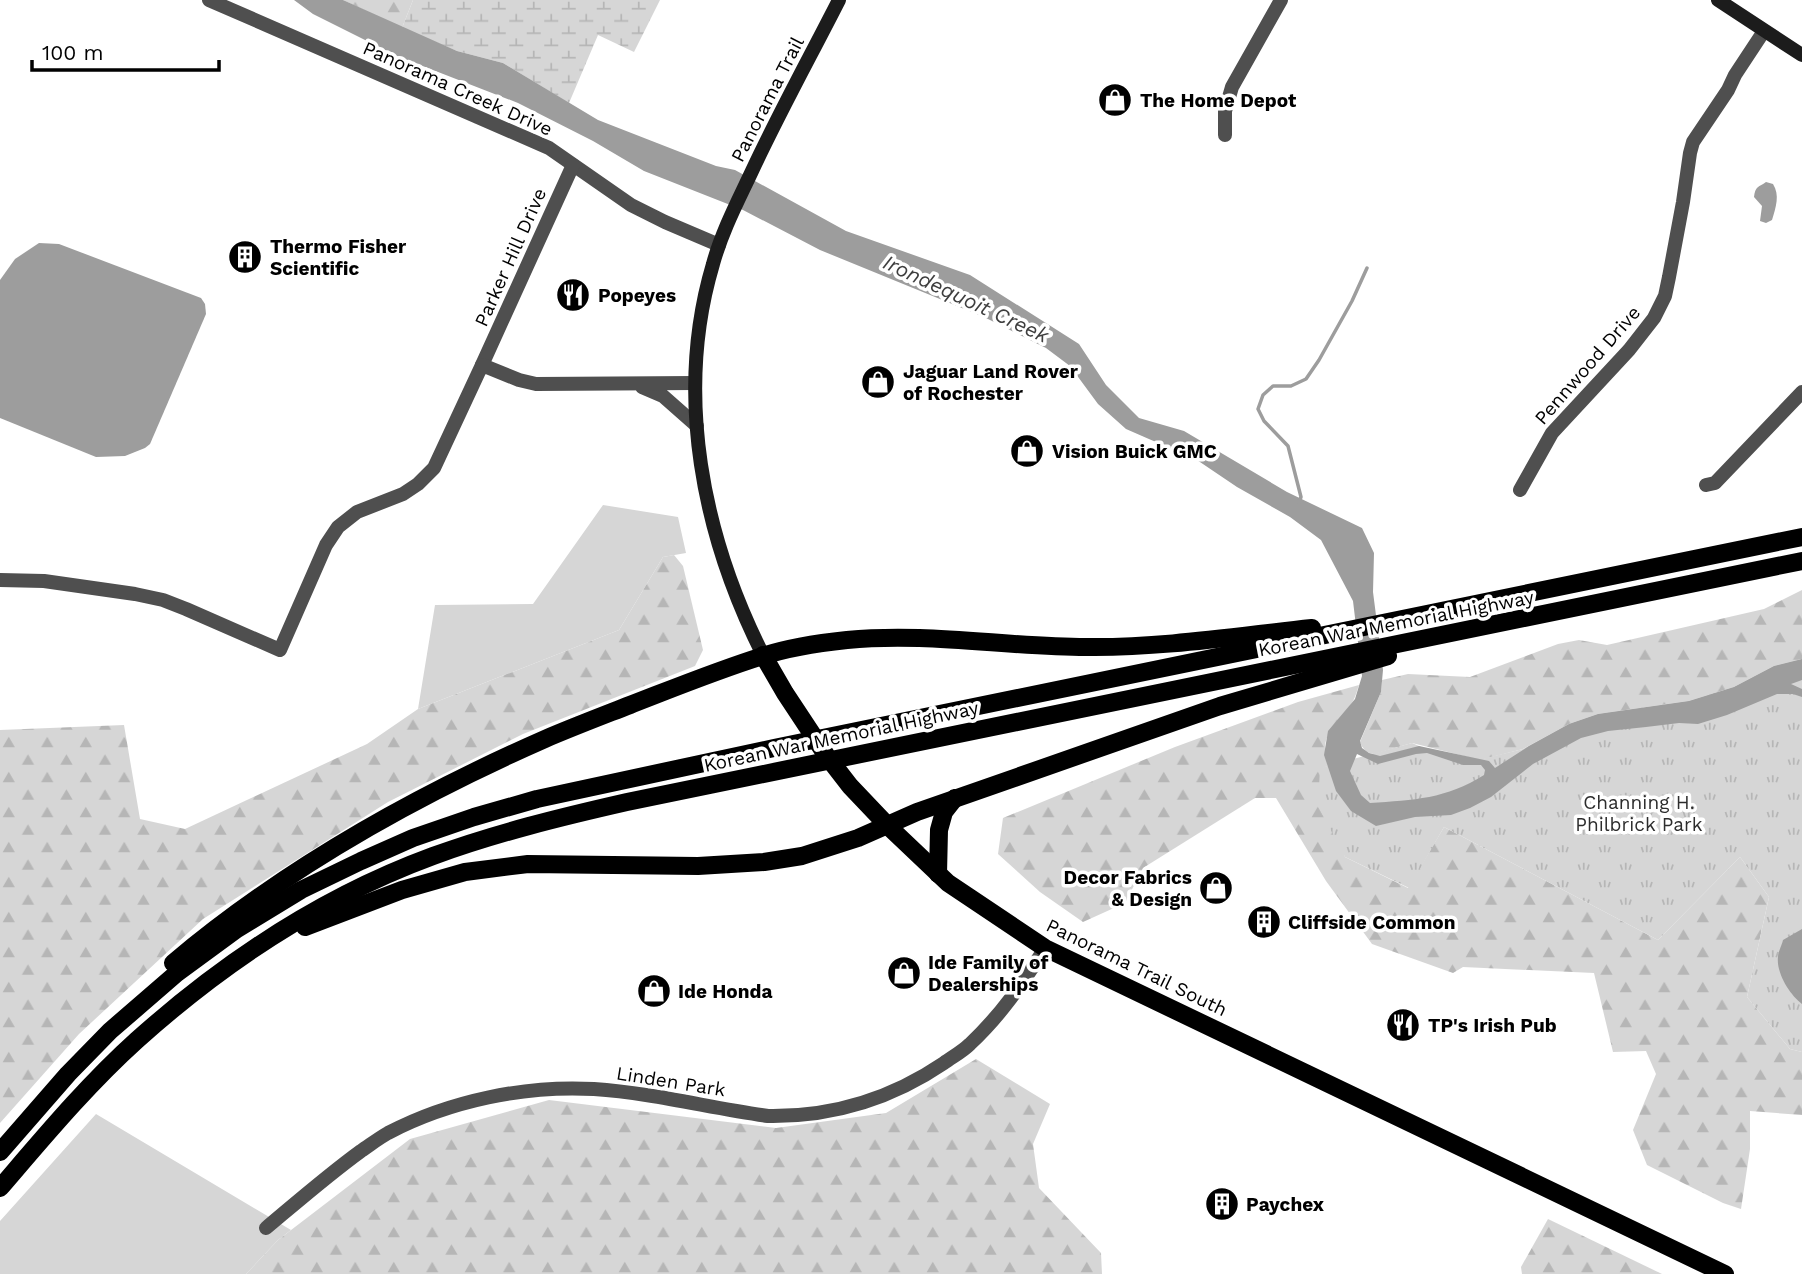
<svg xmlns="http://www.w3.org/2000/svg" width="1802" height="1274" font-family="'Work Sans',sans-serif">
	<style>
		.grass { fill: #d6d6d6 }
		.forest { fill: url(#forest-firs) }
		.wetland { fill: url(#wetland-marsh) }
		.park { fill: url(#park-tufts) }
		.water { fill: #9d9d9d; fill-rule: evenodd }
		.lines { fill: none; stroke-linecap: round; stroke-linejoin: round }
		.stream { stroke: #9d9d9d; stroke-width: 3.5 }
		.street { stroke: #4f4f4f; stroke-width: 14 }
		.secondary { stroke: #1c1c1c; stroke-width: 14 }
		.primary { stroke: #000; stroke-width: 18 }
		.labels { text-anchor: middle; stroke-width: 7; stroke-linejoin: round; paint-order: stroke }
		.street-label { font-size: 19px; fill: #000; stroke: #fff }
		.poi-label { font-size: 19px; font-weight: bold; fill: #000; stroke: #fff; text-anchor: start }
		.park-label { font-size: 19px; fill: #2d2d2d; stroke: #fff }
		.water-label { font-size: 21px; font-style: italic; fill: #3e3e3e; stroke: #fff }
	</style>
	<defs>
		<pattern id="forest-firs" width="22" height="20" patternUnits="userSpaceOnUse" patternTransform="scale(1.75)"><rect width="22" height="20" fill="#d6d6d6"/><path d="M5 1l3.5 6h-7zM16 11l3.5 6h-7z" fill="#b6b6b6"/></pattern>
		<pattern id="wetland-marsh" width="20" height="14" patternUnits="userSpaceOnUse" patternTransform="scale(1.75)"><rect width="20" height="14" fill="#d6d6d6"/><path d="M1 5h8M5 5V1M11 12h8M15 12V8" fill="none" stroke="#b6b6b6"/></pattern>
		<pattern id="park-tufts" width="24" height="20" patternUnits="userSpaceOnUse" patternTransform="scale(1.75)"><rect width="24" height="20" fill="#d6d6d6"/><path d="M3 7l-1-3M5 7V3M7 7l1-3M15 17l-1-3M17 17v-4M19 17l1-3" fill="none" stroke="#b6b6b6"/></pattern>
	</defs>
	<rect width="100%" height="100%" fill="#fff"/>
	<g class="grass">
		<path d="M603,505L678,517L686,553L663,557L619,630L418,709L435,605L533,604Z"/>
		<path d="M96,1114L291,1230L278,1240L246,1274H0V1221Z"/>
	</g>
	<g class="forest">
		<path d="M343,0H413L402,28Z"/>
		<path d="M674,555L683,566L703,650L695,666L523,734L388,802L203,919L79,1034L0,1123V730L124,725L140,819L185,829L367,744L418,709L619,630L663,557Z"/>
		<path d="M1802,590V659L1774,666L1734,687L1689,701L1598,714L1569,724L1523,749L1480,760L1412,743L1374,754C1366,753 1363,749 1360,742L1381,692L1382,680L1408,674L1470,677L1558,644L1579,640L1607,645L1764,609Z"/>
		<path d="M1359,685C1357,690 1356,696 1353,701C1338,725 1317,733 1328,766L1320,769L1345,857L1408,888L1444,827L1658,940L1740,857L1769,897L1747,997L1790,1049L1802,1052V1115L1750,1111V1149L1741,1209L1723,1203L1647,1165L1633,1130L1656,1074L1646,1051L1613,1052L1594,973L1463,967L1453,973L1372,944L1326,881L1276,798H1255L1143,868L1125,903L1083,922L1040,892L998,854L1003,818L1175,747L1298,702Z"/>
		<path d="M976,1059L1050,1104L1033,1144L1039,1188L1101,1253L1102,1274H246L278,1240L410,1139L549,1100L776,1128L886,1113Z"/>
		<path d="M1548,1219L1662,1274H1522L1521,1267Z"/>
	</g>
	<path class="wetland" d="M413,0H660L634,52L598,35L569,103L503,63L457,51L402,28Z"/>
	<path class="park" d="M1802,659V1052L1790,1049L1747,997L1769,897L1740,857L1658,940L1444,827L1409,888L1345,857L1318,806L1320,768L1412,743L1461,764L1523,749L1569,724L1598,714L1689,701L1734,687L1774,666Z"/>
	<g class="water">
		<path d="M294,0H343L457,51L503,63L598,120L716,166L735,170L846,231L970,275L1079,344L1106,385L1139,418L1184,431L1287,492L1362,528L1374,553L1373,592L1383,670L1381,692L1360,741L1362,748L1369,753L1380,756L1419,746L1489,761L1495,768L1529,746L1569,724L1598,714L1689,701L1734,687L1774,666L1802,659V680L1791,684L1802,689V697L1793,694H1777L1727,715L1698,724L1679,723L1646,727L1608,731L1581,738L1533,764L1491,797L1470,808L1451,815L1415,817L1376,826L1351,811L1336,791L1324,755L1328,731L1355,699L1362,676L1353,601L1321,540L1290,517L1237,487L1197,460L1126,429L1098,404L1070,366L1046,348L984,317L820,250L743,210L644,171L593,141L518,103L397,56L313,14ZM1427,753L1463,765H1481L1485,770L1484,775C1446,799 1414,800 1370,803L1361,795L1350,771L1357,754L1378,764L1416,754Z"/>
		<path d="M1766,182L1773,184C1780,195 1776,207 1772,220L1766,223L1760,221L1762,206L1754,197C1755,186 1759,187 1766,182Z"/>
		<path d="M39,243L59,244L201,298L205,304L206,314L150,444L145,448L125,456L96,457L0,418V280L15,259Z"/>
		<path d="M1802,929V1004C1790,995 1776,973 1778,957C1778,952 1782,945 1783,940Z"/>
	</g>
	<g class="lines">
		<path class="stream" d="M1299,502L1301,497L1288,446L1264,421L1258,409L1263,395L1273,386H1291L1306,379L1319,360L1352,301L1367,268"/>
		<g class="street">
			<path d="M209,0L549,148L631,205L665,222L719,245"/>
			<path d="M1225,135V111L1232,87L1281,0"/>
			<path d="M482,365L573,165"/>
			<path d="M642,387L663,396L697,426"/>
			<path d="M1706,485L1715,483L1802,392"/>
			<path d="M1520,490L1552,433L1629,350L1654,318L1665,296L1669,277L1683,202L1690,153L1693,142L1728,90L1735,75L1764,31"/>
			<path d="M0,580L44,581L135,594L163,600L186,609L280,650L326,545L338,527L357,512L403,494L418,484L434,468L482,365L519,380L536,384L695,383"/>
			<path d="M266,1228C297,1202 328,1175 361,1151C370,1145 379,1138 388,1133C449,1101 525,1085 594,1089C653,1093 710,1108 768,1116C832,1117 891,1099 944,1063C952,1057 962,1052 970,1044C1000,1016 1023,983 1045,948"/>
		</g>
		<g class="secondary">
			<path d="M1718,0L1802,55"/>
			<path d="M763,655C703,536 674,395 713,264C722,231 738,201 752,171C779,113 810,57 839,0"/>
		</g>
		<g class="primary">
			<path d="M763,655L785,693L826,755L850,786L888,826L948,883L1045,948L1725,1274"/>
			<path d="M938,874L939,830L944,812L955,798"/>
			<path d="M305,927L402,890L465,872L528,864L698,866L764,862L802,856L858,838L917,812L1220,706L1388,656"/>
			<path d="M173,963C283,870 413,797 545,739C573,727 602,716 630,705C674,688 718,670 763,656C790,647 819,643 847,640C927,632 1006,647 1086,647C1162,648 1237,636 1312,628"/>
			<path d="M0,1152L68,1074L110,1031L177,973L237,929L301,890L361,861L413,838L474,817L537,799L774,748L1802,537"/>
			<path d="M0,1188C43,1138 87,1085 137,1040C223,963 324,896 433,856C496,833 561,817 627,802L1802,561"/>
		</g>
	</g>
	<defs>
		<g id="shop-disc" transform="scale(1.75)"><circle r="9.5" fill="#000" stroke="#fff"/><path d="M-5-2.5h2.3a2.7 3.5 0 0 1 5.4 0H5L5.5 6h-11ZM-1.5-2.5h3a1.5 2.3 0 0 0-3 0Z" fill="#fff"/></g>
		<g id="building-disc" transform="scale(1.75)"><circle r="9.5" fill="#000" stroke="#fff"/><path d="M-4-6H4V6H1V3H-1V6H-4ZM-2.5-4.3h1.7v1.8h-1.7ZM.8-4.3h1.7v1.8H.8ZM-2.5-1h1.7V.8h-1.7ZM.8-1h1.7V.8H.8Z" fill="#fff"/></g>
		<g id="restaurant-disc" transform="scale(1.75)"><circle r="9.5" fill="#000" stroke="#fff"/><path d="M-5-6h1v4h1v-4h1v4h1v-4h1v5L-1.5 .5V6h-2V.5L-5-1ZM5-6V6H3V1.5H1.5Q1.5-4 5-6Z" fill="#fff"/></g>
	</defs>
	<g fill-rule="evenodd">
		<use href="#shop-disc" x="1115" y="100"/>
		<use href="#building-disc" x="245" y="257"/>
		<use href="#restaurant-disc" x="573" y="295"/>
		<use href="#shop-disc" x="878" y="382"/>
		<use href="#shop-disc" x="1027" y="451"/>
		<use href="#shop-disc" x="1216" y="888"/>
		<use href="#building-disc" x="1264" y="922"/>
		<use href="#shop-disc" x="904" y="973"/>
		<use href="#shop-disc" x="654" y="991"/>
		<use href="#restaurant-disc" x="1403" y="1025"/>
		<use href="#building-disc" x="1222" y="1204"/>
	</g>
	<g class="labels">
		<g class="street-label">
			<text transform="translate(458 88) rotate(24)" y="7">Panorama Creek Drive</text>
			<text transform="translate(767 99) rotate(-63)" y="7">Panorama Trail</text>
			<text transform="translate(510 257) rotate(-66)" y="7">Parker Hill Drive</text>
			<text transform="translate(1587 365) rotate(-49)" y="7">Pennwood Drive</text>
			<text transform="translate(1396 623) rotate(-11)" y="7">Korean War Memorial Highway</text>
			<text transform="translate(841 736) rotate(-12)" y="7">Korean War Memorial Highway</text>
			<text transform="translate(1137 967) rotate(26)" y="7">Panorama Trail South</text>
			<text transform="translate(671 1081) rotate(9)" y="7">Linden Park</text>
		</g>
		<g class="poi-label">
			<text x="1140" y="107">The Home Depot</text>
			<text x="270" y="253">Thermo Fisher<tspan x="270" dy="22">Scientific</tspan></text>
			<text x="598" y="302">Popeyes</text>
			<text x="903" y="378">Jaguar Land Rover<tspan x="903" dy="22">of Rochester</tspan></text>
			<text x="1052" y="458">Vision Buick GMC</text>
			<text x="1192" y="884" text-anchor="end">Decor Fabrics<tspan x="1192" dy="22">&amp; Design</tspan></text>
			<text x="1288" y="929">Cliffside Common</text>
			<text x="928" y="969">Ide Family of<tspan x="928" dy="22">Dealerships</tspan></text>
			<text x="678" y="998">Ide Honda</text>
			<text x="1428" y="1032">TP's Irish Pub</text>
			<text x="1246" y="1211">Paychex</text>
		</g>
		<g class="park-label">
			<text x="1639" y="809">Channing H.<tspan x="1639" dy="22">Philbrick Park</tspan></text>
		</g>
		<g class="water-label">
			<text transform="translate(966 299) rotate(25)" y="7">Irondequoit Creek</text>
		</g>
	</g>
	<path d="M32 60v10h187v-10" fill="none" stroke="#000000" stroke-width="3.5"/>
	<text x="42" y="60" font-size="21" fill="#000000" stroke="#ffffff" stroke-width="5" paint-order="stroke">100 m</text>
</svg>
